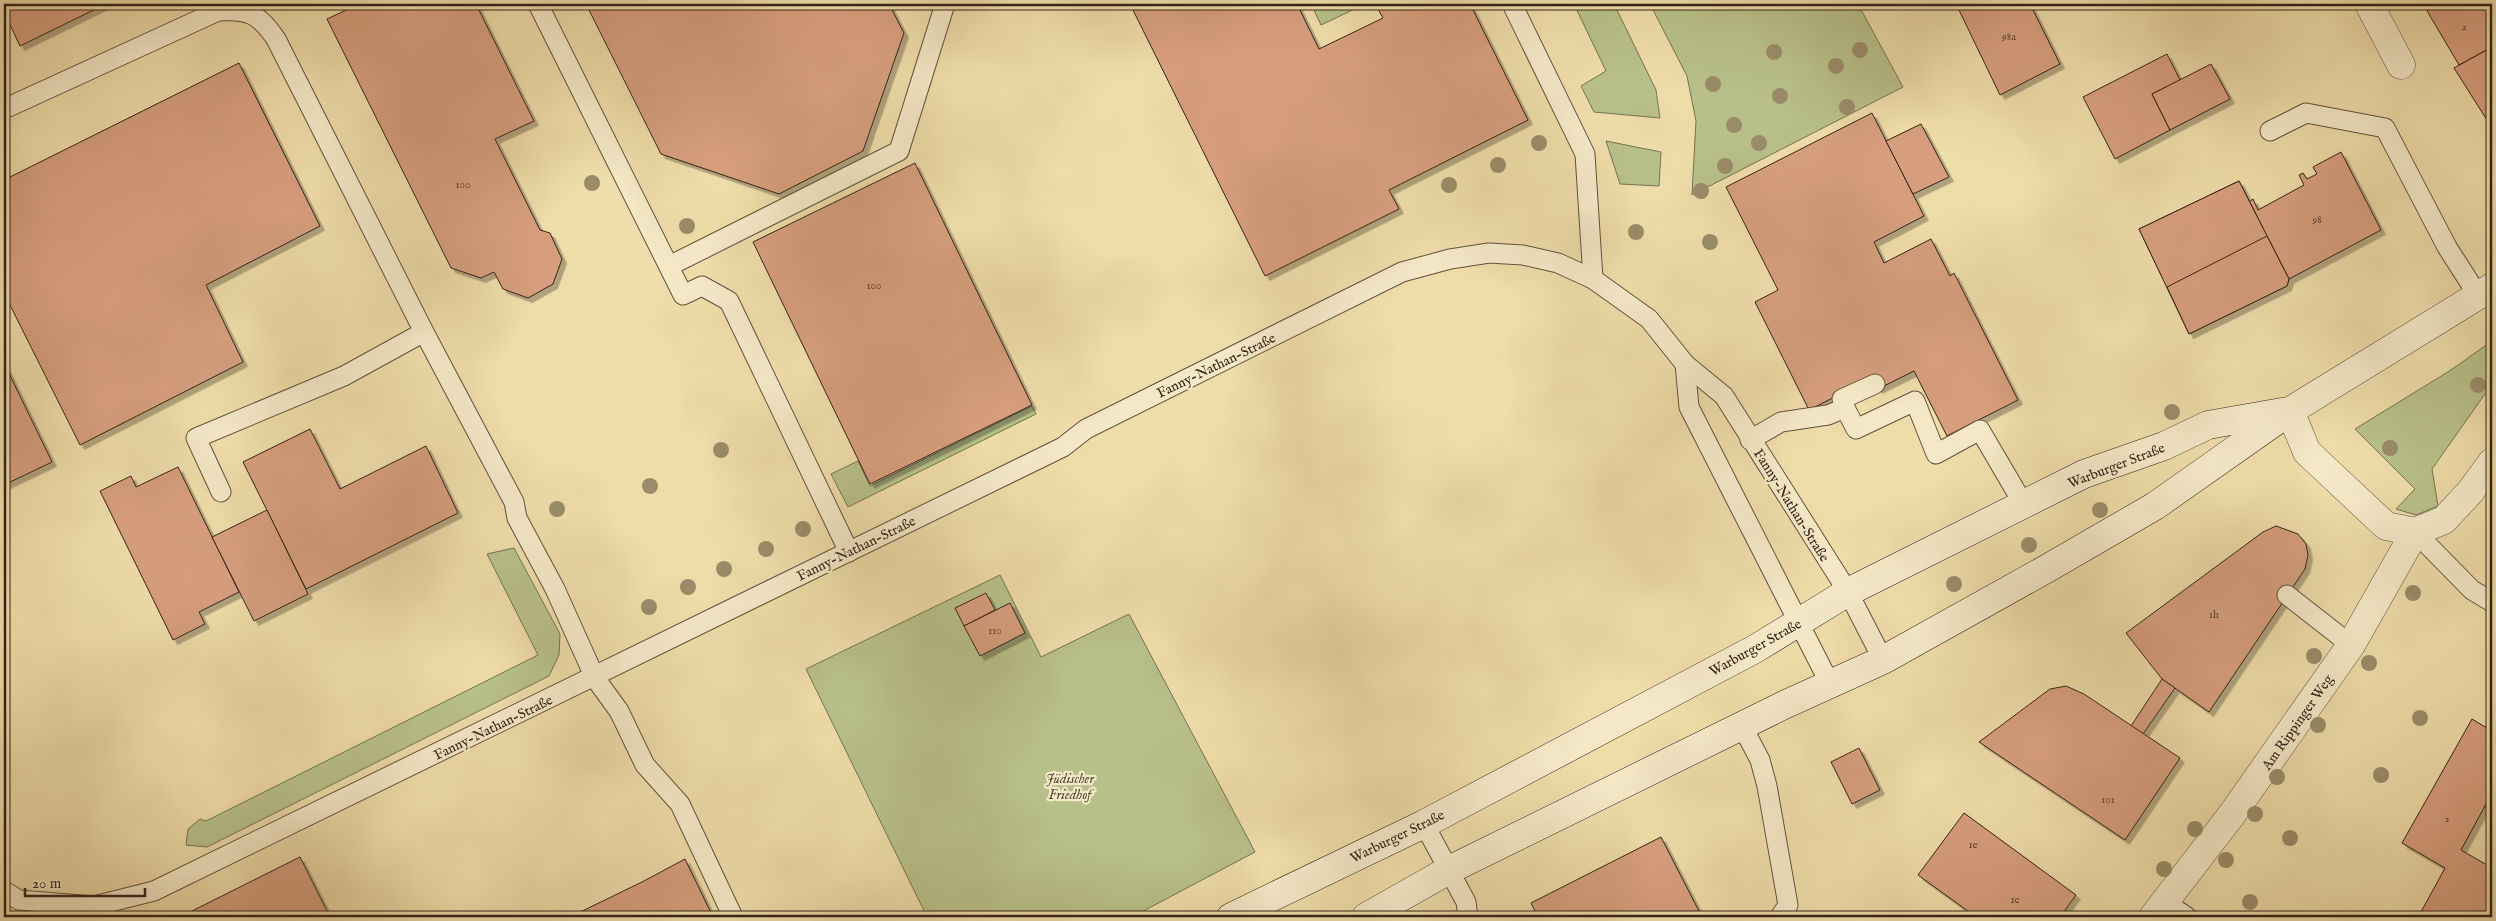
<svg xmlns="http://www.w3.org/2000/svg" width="2496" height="921" font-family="'IM FELL English',serif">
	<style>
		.green { fill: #b8c089; stroke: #767251 }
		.building { fill: #d69e7d; stroke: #342319; filter: url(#shadow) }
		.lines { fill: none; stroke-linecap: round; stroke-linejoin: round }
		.lane-casing { stroke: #62513d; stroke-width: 21 }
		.street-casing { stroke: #62513d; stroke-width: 29 }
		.secondary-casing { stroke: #342319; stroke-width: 29 }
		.lane { stroke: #f4e8c7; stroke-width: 19 }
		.street { stroke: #f4e8c7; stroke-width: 28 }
		.secondary { stroke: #f4e8c7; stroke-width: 28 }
		.tree { fill: #9a8c69 }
		.labels { text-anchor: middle; stroke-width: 4.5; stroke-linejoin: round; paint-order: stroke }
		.number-label { font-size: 11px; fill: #5c4232 }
		.street-label { font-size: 14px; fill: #342319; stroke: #f4e8c7 }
		.park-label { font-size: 14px; font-style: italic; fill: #554a35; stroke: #f4e8c7 }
	</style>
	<defs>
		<filter id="shadow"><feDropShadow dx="4.5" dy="4.5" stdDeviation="0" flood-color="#0004"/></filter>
	</defs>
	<rect width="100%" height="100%" fill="#eedca9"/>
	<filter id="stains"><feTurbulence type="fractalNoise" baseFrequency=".004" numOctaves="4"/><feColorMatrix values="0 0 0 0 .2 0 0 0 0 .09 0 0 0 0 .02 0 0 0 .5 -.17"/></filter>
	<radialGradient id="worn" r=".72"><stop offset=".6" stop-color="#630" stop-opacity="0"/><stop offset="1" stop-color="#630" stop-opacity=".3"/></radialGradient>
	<g class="green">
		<path d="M1311,4H1361V6L1321,25Z"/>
		<path d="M1574,4H1614L1656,90L1660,118L1594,112L1581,86L1606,71Z"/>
		<path d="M1650,4H1858L1903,87L1692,195L1696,121L1687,76Z"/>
		<path d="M1606,141L1661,152L1659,186L1620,184Z"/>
		<path d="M2492,341V384L2432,469L2438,506L2416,515L2396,509L2415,489L2355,429L2451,370Z"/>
		<path d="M1032,406L1036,414L848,507L831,474L858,461L870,486Z"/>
		<path d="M514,548L560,634L559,655L549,676L207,847L186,845L188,829L200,819L206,821L538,655L487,554Z"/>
		<path d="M1000,575L1041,657L1129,614L1255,852L1132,917H927L806,669Z"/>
	</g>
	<g class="building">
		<path d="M4,4H106L20,46L4,12Z"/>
		<path d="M359,4H476L534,121L495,139L540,230L550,233L562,259L553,284L528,298L503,289L494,272L481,278L451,268L327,19Z"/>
		<path d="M586,4H889L904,33L863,151L779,194L661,154Z"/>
		<path d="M1130,4H1297L1319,49L1383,18L1375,4H1470L1528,120L1389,190L1399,209L1265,276Z"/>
		<path d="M1965,4H2030L2060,64L2000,95L1958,8Z"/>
		<path d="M2423,4H2492V47L2459,65Z"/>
		<path d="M2492,47V128L2454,68Z"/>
		<path d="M2167,54L2180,80L2152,94L2170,130L2115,159L2083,97Z"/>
		<path d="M239,63L320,226L206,285L243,362L80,445L4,293V180Z"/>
		<path d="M2211,64L2230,99L2170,130L2152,94Z"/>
		<path d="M1872,113L1924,216L1874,242L1884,263L1931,239L1950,276L1954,273L2018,400L1947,436L1914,371L1878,389L1872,378L1809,410L1755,302L1778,290L1726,187Z"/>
		<path d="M1921,124L1949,177L1913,194L1886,141Z"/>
		<path d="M2341,152L2381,230L2289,279L2249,202L2253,199L2258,210L2304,185L2299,175L2303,173L2307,179L2317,174L2313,167Z"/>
		<path d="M915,163L1032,405L870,484L753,242Z"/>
		<path d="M2239,181L2263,228L2163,279L2139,229Z"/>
		<path d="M2239,181L2289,279L2287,286L2189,334L2139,229Z"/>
		<path d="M2267,236L2289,279L2287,286L2189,334L2167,287Z"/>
		<path d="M4,363L52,462L4,485Z"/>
		<path d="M310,429L340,489L426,446L458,513L306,589L243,462Z"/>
		<path d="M178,467L239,592L199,612L205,624L173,640L100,491L131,476L136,487Z"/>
		<path d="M267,510L308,594L254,621L212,537Z"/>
		<path d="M2276,526L2298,534L2306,544L2308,555L2305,569L2209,712L2162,679L2126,633L2263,532Z"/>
		<path d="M986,593L995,610L964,626L955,608Z"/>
		<path d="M1010,603L1025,633L980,656L964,626Z"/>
		<path d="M2162,679L2175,688L2143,734L2131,726Z"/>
		<path d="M2066,686L2084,694L2180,758L2125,840L1979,742L2050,689Z"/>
		<path d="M2472,719L2492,731V793L2461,850L2492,868V917H2430L2421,912L2445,868L2402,843Z"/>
		<path d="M1859,748L1880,790L1852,804L1831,762Z"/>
		<path d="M1964,813L2076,895L2060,917H1976L1918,875Z"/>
		<path d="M1661,837L1702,917H1538L1531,903Z"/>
		<path d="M300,857L330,917H180Z"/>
		<path d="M685,859L713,917H570L644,881Z"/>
	</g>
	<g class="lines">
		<g class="lane-casing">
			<g id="lane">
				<path d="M538,4L683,295L702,286L729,301L849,552"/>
				<path d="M1512,4L1585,154L1593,279"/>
				<path d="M4,109L218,11C249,9 259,14 276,39L424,332L514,502L517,518L555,589L595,678L619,711L645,765L680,804L733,917"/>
				<path d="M2270,131L2306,113L2385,128L2447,247L2479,297"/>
				<path d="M669,266L899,151L945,4"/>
				<path d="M1685,364L1689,407L1830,684"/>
				<path d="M1845,408L1842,399L1875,384"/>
				<path d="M1750,440L1781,422L1828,415L1845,408L1856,429L1915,401L1936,454L1980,430L2024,505"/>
				<path d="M221,492L196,438L344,376L424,332"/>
				<path d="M2415,532L2472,590L2492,602"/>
				<path d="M2287,595L2351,645"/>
				<path d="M1742,726L1760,760L1767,786L1788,905L1780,917"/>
				<path d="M1424,824L1466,902L1468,917"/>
				<path d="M4,891L19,900L94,906L154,891L1063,447L1086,429L1402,272L1450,259L1489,253L1523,255L1558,263L1593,279L1649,319L1685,364L1724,396L1848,592L1883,660"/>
				<path d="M2165,902L2187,917"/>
			</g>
		</g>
		<g class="street-casing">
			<g id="street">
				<path d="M2369,4L2401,65"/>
				<path d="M2290,411L2307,452L2386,526L2415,532L2444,520L2470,492L2492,462"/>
				<path d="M2153,917L2233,813L2351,645L2415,532"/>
			</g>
		</g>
		<g class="secondary-casing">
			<g id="secondary">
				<path d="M1231,917L1424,824L1755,649L1848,592L2084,474L2164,446L2208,425L2282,412"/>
				<path d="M1366,917L1449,870L1784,705L1883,660L2048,568L2155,506L2290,411L2492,287"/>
			</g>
		</g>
		<use href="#lane" class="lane"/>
		<use href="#street" class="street"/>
		<use href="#secondary" class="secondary"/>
	</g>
	<g class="tree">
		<circle cx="1860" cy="50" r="8"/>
		<circle cx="1774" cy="52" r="8"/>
		<circle cx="1836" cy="66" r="8"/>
		<circle cx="1713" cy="84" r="8"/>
		<circle cx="1780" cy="96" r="8"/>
		<circle cx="1847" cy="107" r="8"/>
		<circle cx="1734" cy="125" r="8"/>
		<circle cx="1539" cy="143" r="8"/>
		<circle cx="1759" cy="143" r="8"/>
		<circle cx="1498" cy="165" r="8"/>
		<circle cx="1725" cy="166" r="8"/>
		<circle cx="592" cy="183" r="8"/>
		<circle cx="1449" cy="185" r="8"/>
		<circle cx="1701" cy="191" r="8"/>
		<circle cx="687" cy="226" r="8"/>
		<circle cx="1636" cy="232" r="8"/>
		<circle cx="1710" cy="242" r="8"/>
		<circle cx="2478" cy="385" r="8"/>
		<circle cx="2172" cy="412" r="8"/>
		<circle cx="2390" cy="448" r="8"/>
		<circle cx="721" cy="450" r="8"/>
		<circle cx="650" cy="486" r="8"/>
		<circle cx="557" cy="509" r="8"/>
		<circle cx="2100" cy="510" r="8"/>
		<circle cx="803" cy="529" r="8"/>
		<circle cx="2029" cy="545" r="8"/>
		<circle cx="766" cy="549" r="8"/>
		<circle cx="724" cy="569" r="8"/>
		<circle cx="1954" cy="584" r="8"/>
		<circle cx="688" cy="587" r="8"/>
		<circle cx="2413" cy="593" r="8"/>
		<circle cx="649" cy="607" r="8"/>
		<circle cx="2314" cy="656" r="8"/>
		<circle cx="2369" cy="663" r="8"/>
		<circle cx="2420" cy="718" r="8"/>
		<circle cx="2318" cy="725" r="8"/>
		<circle cx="2381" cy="775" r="8"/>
		<circle cx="2277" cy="777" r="8"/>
		<circle cx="2255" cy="814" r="8"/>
		<circle cx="2195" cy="829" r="8"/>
		<circle cx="2290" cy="838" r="8"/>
		<circle cx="2226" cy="860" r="8"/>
		<circle cx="2164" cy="869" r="8"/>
		<circle cx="2250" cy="902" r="8"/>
	</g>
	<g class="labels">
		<g class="number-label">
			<text x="2464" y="30">2</text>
			<text x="2009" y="40">98a</text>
			<text x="463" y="188">100</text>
			<text x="2317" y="223">98</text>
			<text x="874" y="289">100</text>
			<text x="2214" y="618">1h</text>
			<text x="995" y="634">110</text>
			<text x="2108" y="803">101</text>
			<text x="2447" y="822">2</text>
			<text x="1973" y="848">1e</text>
			<text x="2015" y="903">1e</text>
		</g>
		<g class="street-label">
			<text transform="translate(1216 365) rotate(-26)" y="5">Fanny-Nathan-Straße</text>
			<text transform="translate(2116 465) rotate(-21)" y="5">Warburger Straße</text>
			<text transform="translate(1792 505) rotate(58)" y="5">Fanny-Nathan-Straße</text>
			<text transform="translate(856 548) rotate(-26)" y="5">Fanny-Nathan-Straße</text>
			<text transform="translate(1755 647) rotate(-29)" y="5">Warburger Straße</text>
			<text transform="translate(2297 722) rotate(-55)" y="5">Am Rippinger Weg</text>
			<text transform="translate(493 727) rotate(-26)" y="5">Fanny-Nathan-Straße</text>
			<text transform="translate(1397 836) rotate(-26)" y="5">Warburger Straße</text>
		</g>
		<g class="park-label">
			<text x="1070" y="783">Jüdischer<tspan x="1070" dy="16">Friedhof</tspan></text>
		</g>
	</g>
	<rect width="2496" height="921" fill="none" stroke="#eedca9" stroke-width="20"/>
	<rect x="5" y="5" width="2486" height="911" fill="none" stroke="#342319" stroke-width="2.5"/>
	<rect x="10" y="10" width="2476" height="901" fill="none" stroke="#342319"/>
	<path d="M25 888v8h120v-8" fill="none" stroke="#342319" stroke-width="2.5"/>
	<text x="32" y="888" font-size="15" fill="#342319" stroke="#f4e8c7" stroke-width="4" paint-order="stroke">20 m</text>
	<rect width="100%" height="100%" filter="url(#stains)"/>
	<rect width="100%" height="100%" fill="url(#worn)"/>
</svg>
